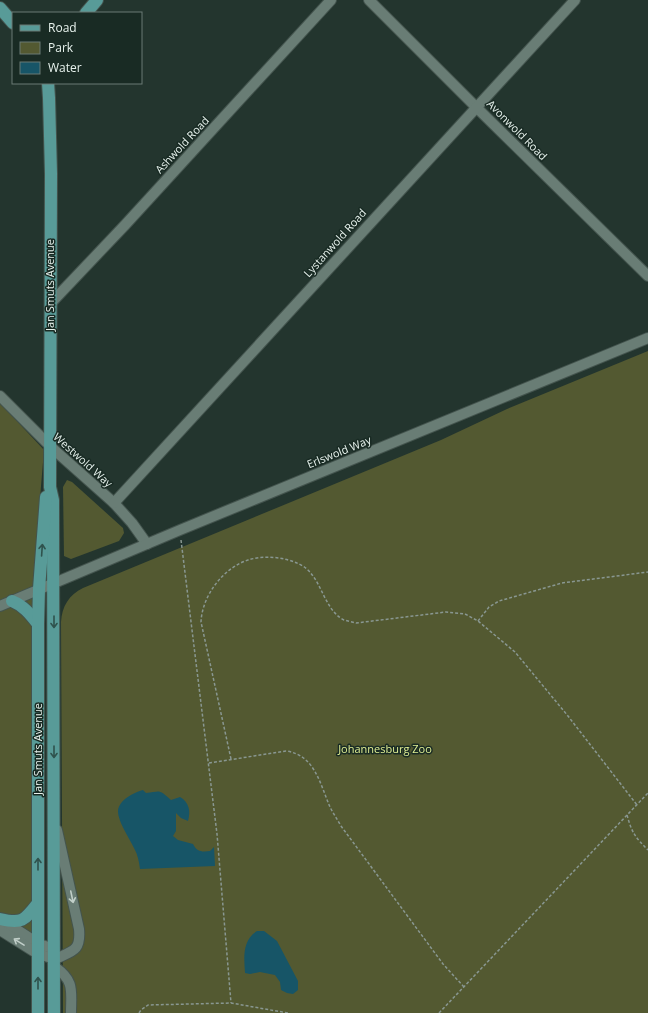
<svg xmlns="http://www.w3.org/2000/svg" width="648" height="1013" font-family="'Open Sans',sans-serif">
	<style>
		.green { fill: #535931 }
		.water { fill: #175567 }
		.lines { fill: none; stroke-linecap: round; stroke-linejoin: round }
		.minor-casing { stroke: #44544e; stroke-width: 12 }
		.major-casing { stroke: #44544e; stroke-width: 14 }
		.path { stroke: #899791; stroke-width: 1.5; stroke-dasharray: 3 2; stroke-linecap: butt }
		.minor { stroke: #697d75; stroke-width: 10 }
		.major { stroke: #589b98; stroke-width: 12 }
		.oneway { stroke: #2f524d }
		.oneway2 { stroke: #c1cfc9 }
		.labels { text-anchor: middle; stroke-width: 3; stroke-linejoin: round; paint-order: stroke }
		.street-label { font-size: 11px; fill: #e7f2ed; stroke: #192b24 }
		.park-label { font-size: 11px; fill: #dfed93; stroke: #192b24 }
	</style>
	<rect width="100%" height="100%" fill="#23352e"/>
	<g class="green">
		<path d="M648,351V1013H63L61,622C62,606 69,595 83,588L441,440L507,409Z"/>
		<path d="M0,403L44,450L33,582L34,938L0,913Z"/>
		<path d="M67,480L72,482L123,528L124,533L119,541L71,559L64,556L63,487Z"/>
	</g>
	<g class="water">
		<path d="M143,790L146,793C161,791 159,789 171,800L180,797C189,802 191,811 188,821L181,818L176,813V831L173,836L178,840L193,844C197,852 202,852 210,851L214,847L215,866L140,869C139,862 138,855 134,848C130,839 118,822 118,811C119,800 133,793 143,790Z"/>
		<path d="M257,931H264L277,941L298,981V990L293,994L287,993L281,990L280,982L275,975L260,972L250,974L245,973C244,958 242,940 257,931Z"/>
	</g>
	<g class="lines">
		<g class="minor-casing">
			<g id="minor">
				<path d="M369,0L476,107L648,276"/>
				<path d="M50,304L125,225L331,0"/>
				<path d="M0,396L51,447L114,503L132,523L147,544"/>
				<path d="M114,503L575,0"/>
				<path d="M0,606L180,530L648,338"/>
				<path d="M2,920L39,944L54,949"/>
				<path d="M0,930L38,954L55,959C73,951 81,951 79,929L57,830"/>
				<path d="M55,967C75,981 71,991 71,1013"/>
			</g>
		</g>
		<g class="major-casing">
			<g id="major">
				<path d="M0,8L13,23"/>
				<path d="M86,13L97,0"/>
				<path d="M48,83L49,98L51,174L50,487L53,500L54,1013"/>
				<path d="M12,601C24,606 30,614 38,624"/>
				<path d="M0,919C22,924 24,921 38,903"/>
				<path d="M38,1013V624L39,589L46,497"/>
			</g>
		</g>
		<g class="path">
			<path d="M181,540L217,834L231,1003"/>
			<path d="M478,621L489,607L499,601L562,583L648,572"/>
			<path d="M231,759L201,622C202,596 223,568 248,560C264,555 285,557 299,564C322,574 322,609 344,620C348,621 352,622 356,623L446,612L465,614L478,621L515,652L568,716L637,805"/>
			<path d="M209,763L286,751C315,755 320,784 330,807C333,813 337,819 341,826L443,964L464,987"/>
			<path d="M627,815C632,833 635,837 648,850"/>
			<path d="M139,1013L141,1010L148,1005L231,1003L288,1013"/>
			<path d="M439,1013L648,793"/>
		</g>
		<use href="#minor" class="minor"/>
		<use href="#major" class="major"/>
	</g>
	<defs><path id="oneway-shaft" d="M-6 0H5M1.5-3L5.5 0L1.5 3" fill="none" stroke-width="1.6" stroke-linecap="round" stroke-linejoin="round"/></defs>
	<g class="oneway">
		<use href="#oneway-shaft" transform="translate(42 550) rotate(-86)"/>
		<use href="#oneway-shaft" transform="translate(54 622) rotate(90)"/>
		<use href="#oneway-shaft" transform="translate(54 752) rotate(90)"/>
		<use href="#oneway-shaft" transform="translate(38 864) rotate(-90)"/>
		<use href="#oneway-shaft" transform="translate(38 983) rotate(-90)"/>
	</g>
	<g class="oneway2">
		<use href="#oneway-shaft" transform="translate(72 897) rotate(78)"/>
		<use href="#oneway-shaft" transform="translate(19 942) rotate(-148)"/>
	</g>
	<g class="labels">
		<g class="street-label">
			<text transform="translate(517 130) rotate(45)" y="4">Avonwold Road</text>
			<text transform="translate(182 145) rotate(-47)" y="4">Ashwold Road</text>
			<text transform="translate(335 243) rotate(-48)" y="4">Lystanwold Road</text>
			<text transform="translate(50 285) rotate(-90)" y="4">Jan Smuts Avenue</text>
			<text transform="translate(339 452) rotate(-22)" y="4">Erlswold Way</text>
			<text transform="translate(83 460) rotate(42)" y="4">Westwold Way</text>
			<text transform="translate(38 749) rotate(-90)" y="4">Jan Smuts Avenue</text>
		</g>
		<g class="park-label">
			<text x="385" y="753">Johannesburg Zoo</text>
		</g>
	</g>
	<rect x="12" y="12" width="130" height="72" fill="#192b24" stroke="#6b7b74"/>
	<rect x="20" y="25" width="20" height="6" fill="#589b98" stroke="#6b7b74"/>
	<text x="48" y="32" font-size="12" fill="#e7f2ed">Road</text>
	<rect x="20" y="42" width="20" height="12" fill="#535931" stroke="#6b7b74"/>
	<text x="48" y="52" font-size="12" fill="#e7f2ed">Park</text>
	<rect x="20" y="62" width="20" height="12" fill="#175567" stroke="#6b7b74"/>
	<text x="48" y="72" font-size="12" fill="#e7f2ed">Water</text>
</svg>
